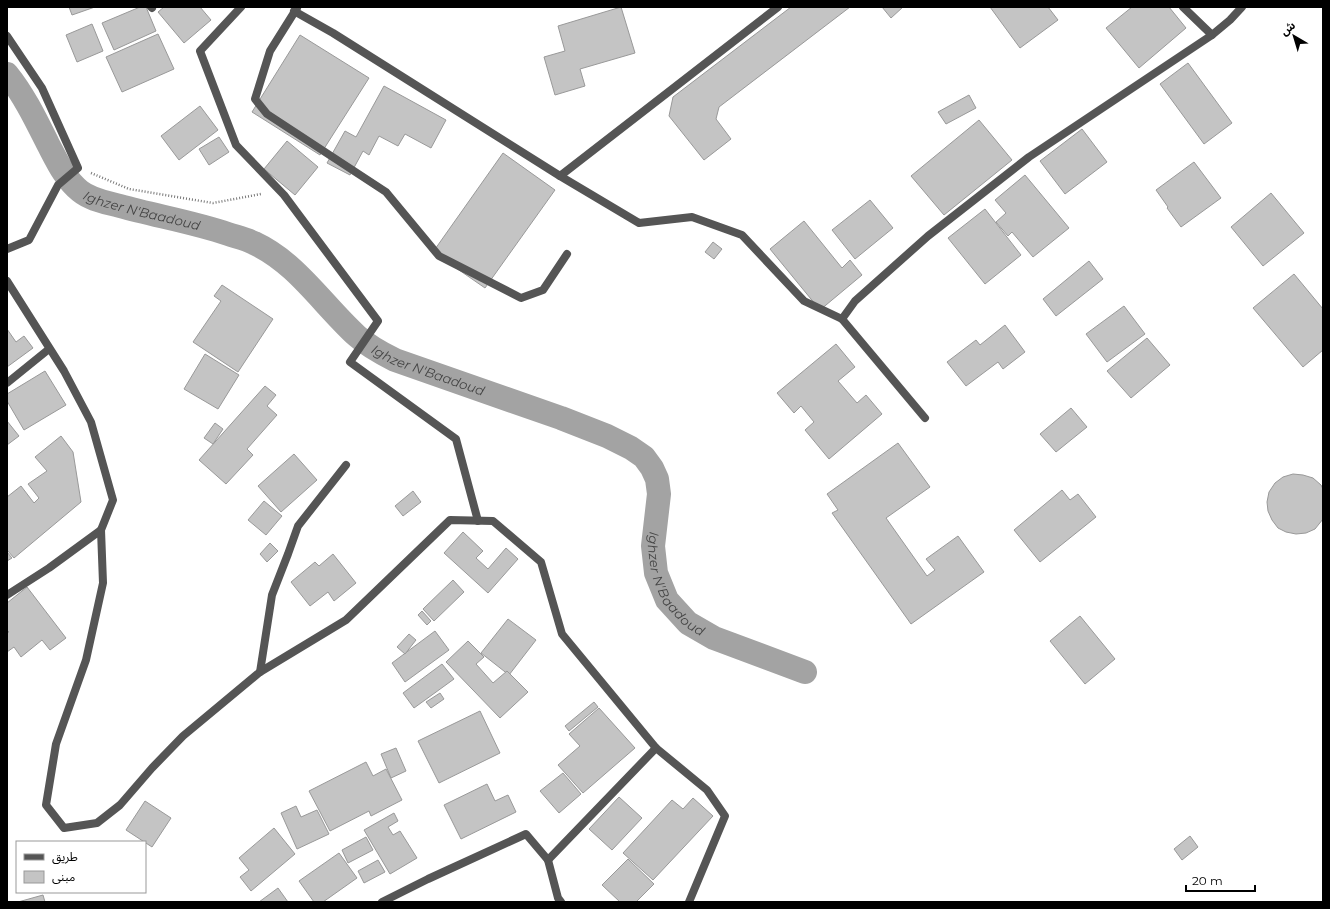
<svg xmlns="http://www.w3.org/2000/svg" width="1330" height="909" font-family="Montserrat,'Noto Sans Arabic',sans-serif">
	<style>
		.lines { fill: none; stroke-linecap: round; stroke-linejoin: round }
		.canal { stroke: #a3a3a3; stroke-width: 24 }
		.building { fill: #c4c4c4; stroke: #999 }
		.path { stroke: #777; stroke-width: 2.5; stroke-dasharray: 1 2; stroke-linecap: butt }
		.service { stroke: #555; stroke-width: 8 }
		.minor { stroke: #555; stroke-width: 8 }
		.labels { text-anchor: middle; stroke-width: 3; stroke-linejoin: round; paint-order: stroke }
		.water-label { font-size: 13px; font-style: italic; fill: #444; stroke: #fff }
	</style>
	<rect width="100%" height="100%" fill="#fff"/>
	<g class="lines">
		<path class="canal" id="s1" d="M7,74C24,95 36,120 48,144C57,161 65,179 80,191C91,200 106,202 120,206C156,216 193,222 228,234C237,237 246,239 254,243C297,263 322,304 357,336C368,346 381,353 395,360L561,418L607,436L631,448L644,457L652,468L657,479L659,494L653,546L656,573L667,600L688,623L714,638L805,672"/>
	</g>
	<g class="building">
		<path d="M69,7H95L72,15Z"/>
		<path d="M140,7H146L156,31L114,50L102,23Z"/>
		<path d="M164,7H200L211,20L184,43L158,12Z"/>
		<path d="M621,7L635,53L580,69L585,86L555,95L544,57L565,51L558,26Z"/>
		<path d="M791,7H850L719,107L716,119L731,139L704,160L669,116L673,97Z"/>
		<path d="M882,7H903L891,18Z"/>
		<path d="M990,7H1048L1058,20L1020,48Z"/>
		<path d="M1132,7H1169L1186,28L1139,68L1106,28Z"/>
		<path d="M92,24L103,51L77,62L66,35Z"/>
		<path d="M158,34L174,69L122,92L106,57Z"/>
		<path d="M300,35L369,78L320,155L252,112Z"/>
		<path d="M1188,63L1232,123L1204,144L1160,84Z"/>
		<path d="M384,86L446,120L431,148L405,134L398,146L379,136L369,155L363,151L350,175L327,163L345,131L356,137Z"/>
		<path d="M969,95L976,108L946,124L938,112Z"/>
		<path d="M200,106L218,130L179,160L161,136Z"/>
		<path d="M979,120L1012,160L944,215L911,176Z"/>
		<path d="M1082,129L1107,162L1065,194L1040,161Z"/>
		<path d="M219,137L229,152L209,165L199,149Z"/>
		<path d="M287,141L318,167L295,195L264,169Z"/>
		<path d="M503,153L555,190L485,288L433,252Z"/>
		<path d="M1194,162L1221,198L1181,227L1167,208L1168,207L1156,190Z"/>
		<path d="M1025,175L1069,228L1033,257L1012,232L1008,236L996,222L1006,213L995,200Z"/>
		<path d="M1271,193L1304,233L1263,266L1231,227Z"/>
		<path d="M870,200L893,228L855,259L832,230Z"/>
		<path d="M985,209L1021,255L985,284L948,238Z"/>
		<path d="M804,221L842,268L850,260L862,275L820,310L770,249Z"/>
		<path d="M713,242L722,249L714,259L705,252Z"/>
		<path d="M1089,261L1103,279L1056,316L1043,299Z"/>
		<path d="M1294,274L1323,309V350L1303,367L1253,308Z"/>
		<path d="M222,285L273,319L238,372L193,342L221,301L214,296Z"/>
		<path d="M1124,306L1145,334L1107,362L1086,334Z"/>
		<path d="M1005,325L1025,352L1003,369L998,362L966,386L947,362L976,340L980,345Z"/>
		<path d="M7,329L16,342L24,336L33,348L7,367Z"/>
		<path d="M1147,338L1170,365L1131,398L1107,371Z"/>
		<path d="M836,344L855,367L838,381L857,403L866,395L882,414L829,459L805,430L814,422L801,406L794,413L777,393Z"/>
		<path d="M205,354L239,375L218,409L184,389Z"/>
		<path d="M45,371L66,405L24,430L7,401V394Z"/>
		<path d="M265,386L276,395L267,406L277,415L247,449L253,455L226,484L199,460Z"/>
		<path d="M1071,408L1087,427L1056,452L1040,434Z"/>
		<path d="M7,421L19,436L7,445Z"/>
		<path d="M215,423L223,429L213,444L204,438Z"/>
		<path d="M61,436L73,452L81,502L14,558L7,550V497L21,486L34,503L39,498L28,484L47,471L35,457Z"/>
		<path d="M898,443L930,487L886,518L927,576L935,570L926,559L958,536L984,572L911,624L832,513L838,510L827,494Z"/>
		<path d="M294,454L317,480L281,512L258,486Z"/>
		<path d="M1293,474L1303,475L1313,478L1321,485L1323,489V519L1315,529L1306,533L1296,534L1286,532L1278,528L1272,520L1268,511L1267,502L1269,492L1275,483L1283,477Z"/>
		<path d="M1062,490L1070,500L1078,494L1096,517L1040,562L1014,530Z"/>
		<path d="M413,491L421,502L403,516L395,506Z"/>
		<path d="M264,501L282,516L266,535L248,520Z"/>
		<path d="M463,532L483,551L476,558L488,569L506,548L518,559L488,593L444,553Z"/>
		<path d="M270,543L278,551L267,562L260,554Z"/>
		<path d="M7,552L12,558L7,561Z"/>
		<path d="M333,554L356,583L334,601L328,592L310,606L291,582L315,562L319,566Z"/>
		<path d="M453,580L464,592L434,621L423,609Z"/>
		<path d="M27,587L66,638L50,650L42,640L21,657L14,647L7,652V633L9,632L7,630V603Z"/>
		<path d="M422,611L431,621L427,625L418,615Z"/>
		<path d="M1080,616L1115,659L1085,684L1050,641Z"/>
		<path d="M508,619L536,640L509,675L481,653Z"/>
		<path d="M435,631L449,650L405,682L392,663Z"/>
		<path d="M409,634L416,640L405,654L397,647Z"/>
		<path d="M468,641L484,657L476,664L493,683L507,671L528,692L500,718L446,662Z"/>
		<path d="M442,664L454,679L414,708L403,693Z"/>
		<path d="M440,693L444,699L431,708L426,702Z"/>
		<path d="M594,702L598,707L569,731L565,726Z"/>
		<path d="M599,708L635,748L583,793L558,765L580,746L569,734Z"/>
		<path d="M480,711L500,753L439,783L418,741Z"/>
		<path d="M396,748L406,771L391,778L381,754Z"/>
		<path d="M366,762L373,776L386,769L402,800L371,816L369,811L330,831L309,791Z"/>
		<path d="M563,773L581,794L559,813L540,791Z"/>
		<path d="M487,784L495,801L508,795L516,812L461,839L444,805Z"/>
		<path d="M619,797L642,818L612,850L589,829Z"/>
		<path d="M693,798L713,816L653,880L623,853L672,800L683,809Z"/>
		<path d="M145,801L171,818L152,847L126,830Z"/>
		<path d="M296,806L301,817L317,810L329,834L297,849L281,813Z"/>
		<path d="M394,813L398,821L388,827L393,835L400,831L417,858L390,874L364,830Z"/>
		<path d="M274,828L295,854L251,891L240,877L249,870L239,858Z"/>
		<path d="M1190,836L1198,847L1182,860L1174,849Z"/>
		<path d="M366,837L373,850L348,863L342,850Z"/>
		<path d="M339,853L357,878L323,902H314L299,881Z"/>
		<path d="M628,859L654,884L636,902H620L602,885Z"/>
		<path d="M378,860L385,872L364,883L358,871Z"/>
		<path d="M278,888L288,902H259Z"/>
		<path d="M43,895L45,902H18Z"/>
	</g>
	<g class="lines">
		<path class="path" d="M91,173L129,189L213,203L261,194"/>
		<path class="service" d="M1183,7L1212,35"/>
		<g class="minor">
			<path d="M151,7L152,8"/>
			<path d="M241,7L200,51L236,145L284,195L378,321L350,362L456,439L478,521"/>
			<path d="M297,8L270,51L255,99L267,114L386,192L439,256L521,298L543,290L567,254"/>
			<path d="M294,11L333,33L560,176L778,7"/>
			<path d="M7,36L42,88L78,168L58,185L29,240L7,249"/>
			<path d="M560,176L639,223L692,217L742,235L804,301L842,319L925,418"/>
			<path d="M7,281L64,371L91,422L113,500L101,530"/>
			<path d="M842,319L855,301L928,236L1029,157L1212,35L1230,20L1242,7"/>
			<path d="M7,383L49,349"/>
			<path d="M7,595L49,568L101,530L103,583L86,660L56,744L46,805L64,828L97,823L120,805L152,768L183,736L260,672L346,620L450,520L493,521L541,562L562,634L656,748L707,790L725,816L689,902"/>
			<path d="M260,672L272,595L288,554L298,526L346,465"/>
			<path d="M548,860L656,748"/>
			<path d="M382,902L428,879L526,834L548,860L558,898L561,902"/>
		</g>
	</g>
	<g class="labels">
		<g class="water-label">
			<text dy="5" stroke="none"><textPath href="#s1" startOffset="204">Ighzer N'Baadoud</textPath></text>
			<text dy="5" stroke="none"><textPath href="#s1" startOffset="540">Ighzer N'Baadoud</textPath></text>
			<text dy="5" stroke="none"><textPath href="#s1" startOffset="912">Ighzer N'Baadoud</textPath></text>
		</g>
	</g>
	<rect width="1330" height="909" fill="none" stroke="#000000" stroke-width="16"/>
	<rect x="16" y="841" width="130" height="52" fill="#ffffff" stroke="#999999"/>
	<rect x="24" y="854" width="20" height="6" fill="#555555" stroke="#999999"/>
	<text x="52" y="861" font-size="12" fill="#000000">طريق</text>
	<rect x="24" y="871" width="20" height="12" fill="#c4c4c4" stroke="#999999"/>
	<text x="52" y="881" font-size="12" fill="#000000">مبنى</text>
	<g transform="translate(1294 36) rotate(322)" stroke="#ffffff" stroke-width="3" paint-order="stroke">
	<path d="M0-3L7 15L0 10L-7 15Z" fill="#000000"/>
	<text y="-6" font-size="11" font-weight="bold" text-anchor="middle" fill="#000000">ش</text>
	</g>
	<path d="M1186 885v6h69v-6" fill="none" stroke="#000000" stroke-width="2"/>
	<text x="1192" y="885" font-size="12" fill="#000000" stroke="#ffffff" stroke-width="3" paint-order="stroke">20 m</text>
</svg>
